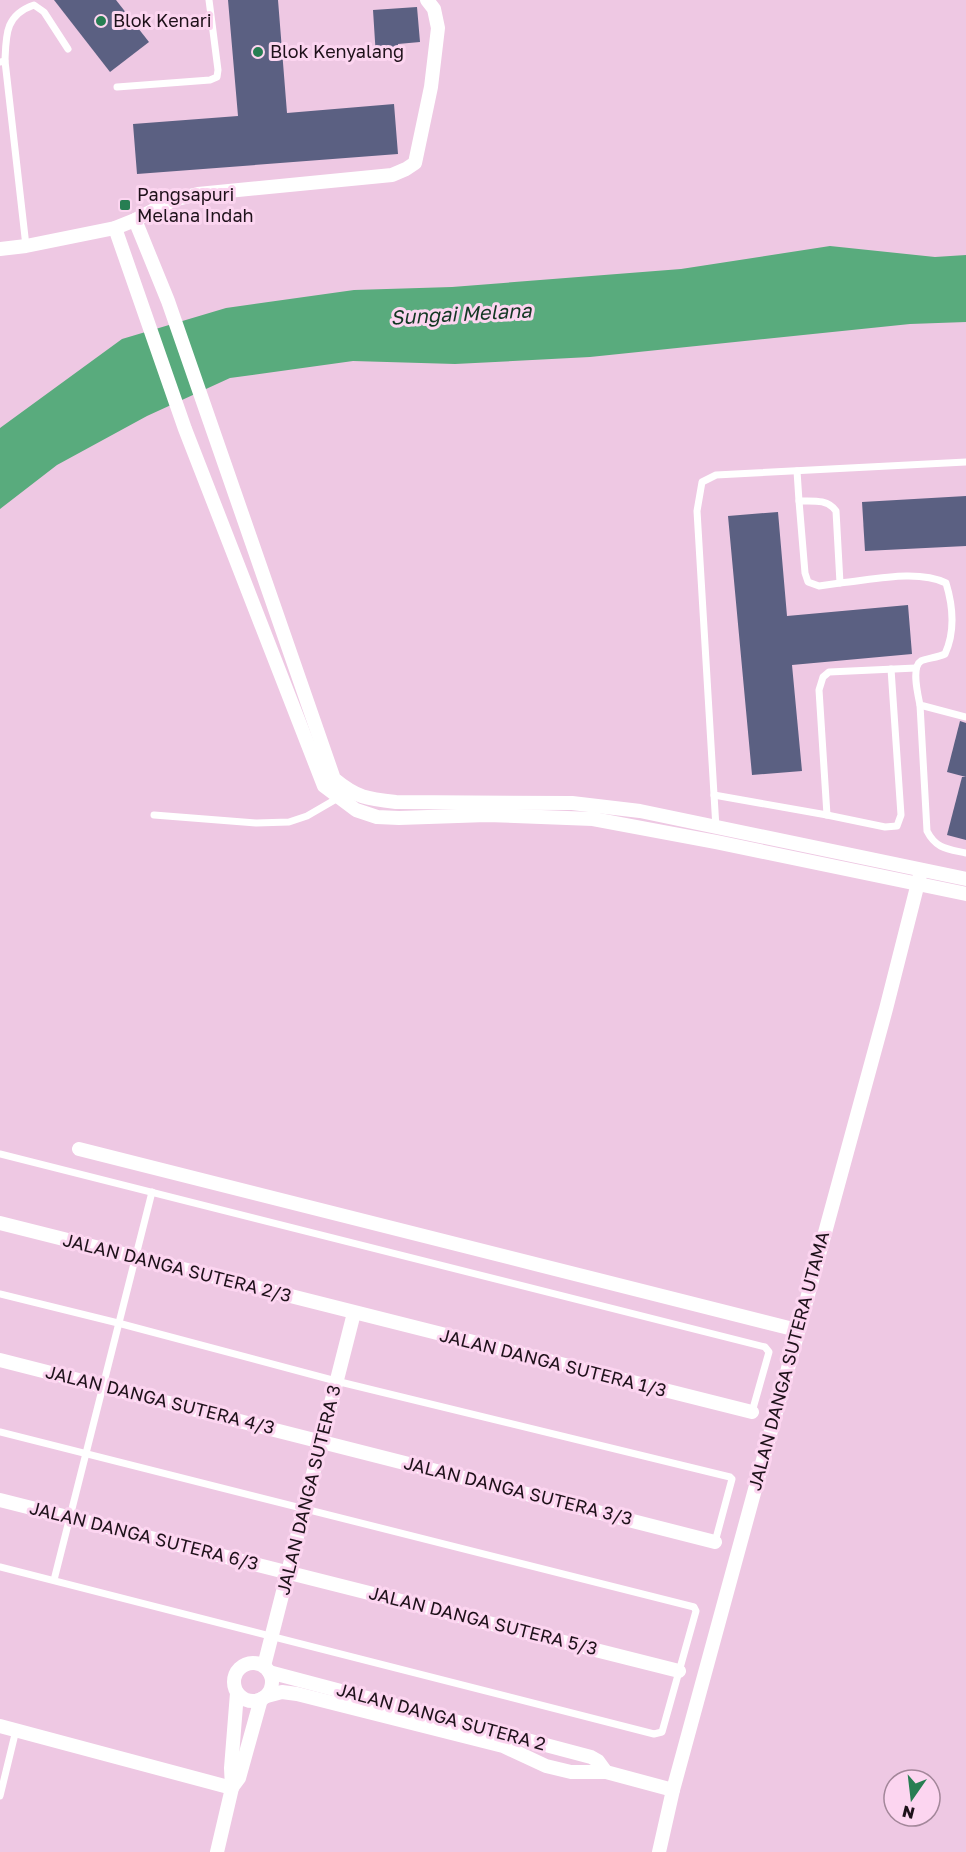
<svg xmlns="http://www.w3.org/2000/svg" width="966" height="1852" font-family="'Golos Text',sans-serif">
	<style>
		.water { fill: #59ab7d }
		.building { fill: #5b6082 }
		.lines { fill: none; stroke-linecap: round; stroke-linejoin: round }
		.lane { stroke: #fff; stroke-width: 7 }
		.street { stroke: #fff; stroke-width: 14 }
		.poi-dot { fill: #277e52; stroke: #fcd5f0; stroke-width: 2 }
		.labels { text-anchor: middle; stroke-width: 6; stroke-linejoin: round; paint-order: stroke }
		.poi-label { font-size: 18px; fill: #1e111a; stroke: #fcd5f0; text-anchor: start }
		.street-label { font-size: 18px; fill: #1e111a; stroke: #fcd5f0 }
		.water-label { font-size: 20px; font-style: italic; fill: #133723; stroke: #fcd5f0 }
	</style>
	<rect width="100%" height="100%" fill="#eec8e3"/>
	<path class="water" d="M830,246L935,257L966,255V322L910,324L590,357L455,364L353,361L230,378L147,416L57,465L0,509V428L122,339L226,308L354,290L452,287L681,269Z"/>
	<g class="building">
		<path d="M54,0H116L149,42L110,72Z"/>
		<path d="M228,0H278L287,113L394,104L398,154L137,174L133,124L238,116Z"/>
		<path d="M417,7L420,42L398,44V56L376,57L373,10Z"/>
		<path d="M966,496V546L865,551L862,502Z"/>
		<path d="M778,512L787,616L908,605L912,654L792,665L802,771L752,775L728,516Z"/>
		<path d="M960,721L966,723V777L947,772Z"/>
		<path d="M962,777H966V840L947,835Z"/>
	</g>
	<g class="lines">
		<g class="lane">
			<path d="M5,61C6,35 5,15 34,5L44,12L68,49"/>
			<path d="M0,62L5,61L26,246"/>
			<path d="M117,87L210,80L217,77L218,70L209,0"/>
			<path d="M797,471L799,501C813,501 828,499 836,511L840,583C872,580 917,569 946,583C953,606 955,632 945,654C939,657 925,659 921,661C911,667 918,695 920,705L966,717"/>
			<path d="M799,501L805,573L808,582L819,586L840,583"/>
			<path d="M920,705L927,831C936,849 948,849 966,853"/>
			<path d="M714,795L827,815L819,690L823,677L829,672L916,668"/>
			<path d="M154,815L256,823L289,822L307,816L338,798"/>
			<path d="M827,815L885,827L897,826L901,815L891,669"/>
			<path d="M716,828L697,511L702,482L716,475L966,462"/>
			<path d="M0,1154L765,1347L769,1352L752,1412"/>
			<path d="M0,1294L118,1323L336,1381L730,1477L732,1479L715,1542"/>
			<path d="M0,1432L694,1607L696,1611L662,1732L654,1734L0,1567"/>
			<path d="M54,1580L152,1192"/>
			<path d="M0,1796L16,1730"/>
		</g>
		<g class="street">
			<path d="M135,220L168,301L334,779C357,798 367,799 396,802L572,803L640,811L966,879"/>
			<path d="M115,228L185,429L324,786L356,810L377,817L399,818L487,815L593,819L716,842L966,894"/>
			<path d="M0,249L26,246L115,228L135,220L173,200L198,194L392,175L406,169L415,163L431,87L438,28L434,9L427,0"/>
			<path d="M79,1149L797,1330"/>
			<path d="M0,1223L752,1412"/>
			<path d="M0,1360L715,1542"/>
			<path d="M0,1500L679,1671"/>
			<circle cx="253" cy="1682" r="19"/>
			<path d="M264,1666L354,1313"/>
			<path d="M269,1672L591,1757L598,1761L606,1772"/>
			<path d="M267,1696L282,1692L297,1694L503,1746L546,1766L571,1772H606L673,1790"/>
			<path d="M0,1726L232,1788"/>
			<path d="M233,1786L239,1778L261,1699"/>
			<path d="M217,1852L232,1788L231,1768L237,1693"/>
			<path d="M659,1852L673,1790L886,1009L920,875"/>
		</g>
	</g>
	<g class="poi-dot">
		<circle cx="101" cy="21" r="6"/>
		<circle cx="258" cy="52" r="6"/>
		<rect x="119" y="199" width="12" height="12" rx="3"/>
	</g>
	<g class="labels">
		<g class="poi-label">
			<text x="113" y="27">Blok Kenari</text>
			<text x="270" y="58">Blok Kenyalang</text>
			<text x="137" y="201">Pangsapuri<tspan x="137" dy="21">Melana Indah</tspan></text>
		</g>
		<g class="street-label">
			<text transform="translate(177 1268) rotate(14)" y="6">JALAN DANGA SUTERA 2/3</text>
			<text transform="translate(789 1361) rotate(-75)" y="6">JALAN DANGA SUTERA UTAMA</text>
			<text transform="translate(553 1363) rotate(14)" y="6">JALAN DANGA SUTERA 1/3</text>
			<text transform="translate(160 1400) rotate(14)" y="6">JALAN DANGA SUTERA 4/3</text>
			<text transform="translate(309 1490) rotate(-76)" y="6">JALAN DANGA SUTERA 3</text>
			<text transform="translate(518 1491) rotate(14)" y="6">JALAN DANGA SUTERA 3/3</text>
			<text transform="translate(144 1536) rotate(14)" y="6">JALAN DANGA SUTERA 6/3</text>
			<text transform="translate(483 1621) rotate(14)" y="6">JALAN DANGA SUTERA 5/3</text>
			<text transform="translate(441 1717) rotate(15)" y="6">JALAN DANGA SUTERA 2</text>
		</g>
		<g class="water-label">
			<text transform="translate(461 314) rotate(-3)" y="7">Sungai Melana</text>
		</g>
	</g>
	<g transform="translate(912 1798) rotate(194)"><circle r="28" fill="#fcd5f0" stroke="#a3879a" stroke-width="1.5"/>
	<path d="M0-4.5L10 22L0 15L-10 22Z" fill="#277e52"/>
	<text y="-9" font-size="16" font-weight="bold" text-anchor="middle" fill="#1e111a">N</text>
	</g>
</svg>
